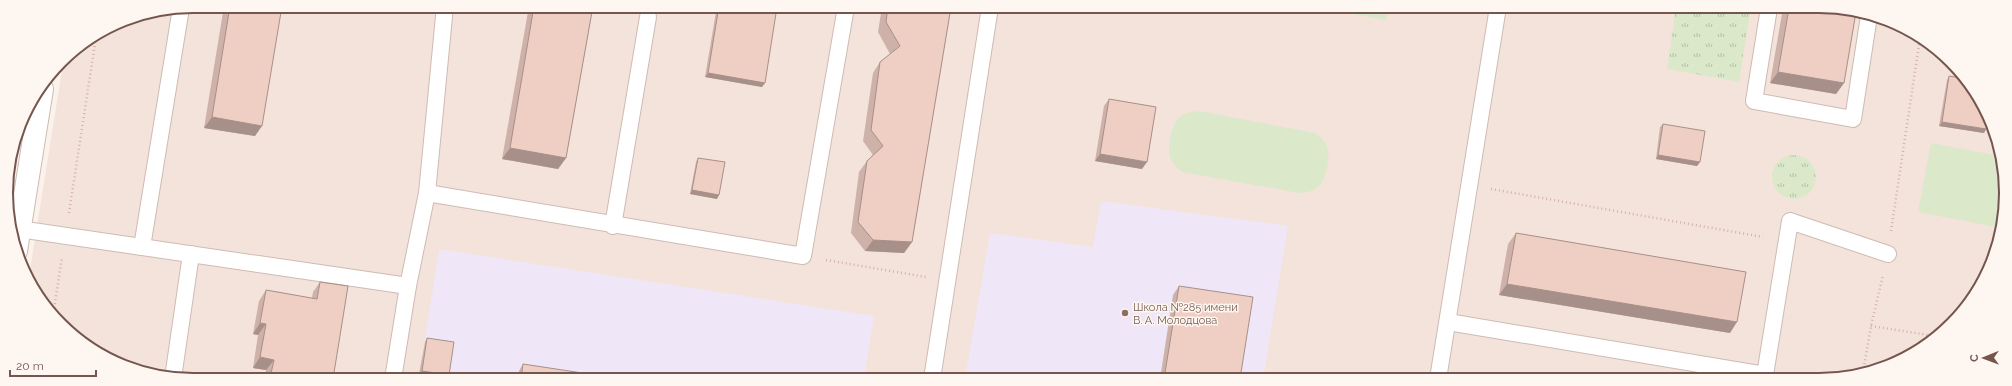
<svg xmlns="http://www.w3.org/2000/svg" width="2012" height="386" font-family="Raleway,sans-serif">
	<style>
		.residential { fill: #f3e3da }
		.education { fill: #efe7f8 }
		.grass { fill: #dbe9ca }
		.park { fill: url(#park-tufts) }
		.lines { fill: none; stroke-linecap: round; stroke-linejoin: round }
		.service-casing { stroke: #cfbbb3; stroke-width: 18 }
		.tertiary-casing { stroke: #cfbbb3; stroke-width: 24 }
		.path { stroke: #d4b1a7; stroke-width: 2.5; stroke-dasharray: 1 3; stroke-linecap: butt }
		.service { stroke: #fff; stroke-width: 16 }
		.tertiary { stroke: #fff; stroke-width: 22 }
		.wall { fill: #ceb1a9 }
		.shaded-wall { fill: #a79089 }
		.building { fill: #efcec4; stroke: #a79089 }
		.education-dot { fill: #8d6e63; stroke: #fef7f1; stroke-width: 1.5 }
		.labels { text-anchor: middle; stroke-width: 3; stroke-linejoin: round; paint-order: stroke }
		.education-label { font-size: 11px; fill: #785e54; stroke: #fef7f1; text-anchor: start }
		.rim { fill: none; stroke: #75564f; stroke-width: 2 }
	</style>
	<defs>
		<pattern id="park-tufts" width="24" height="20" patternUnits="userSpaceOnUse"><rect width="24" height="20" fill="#dbe9ca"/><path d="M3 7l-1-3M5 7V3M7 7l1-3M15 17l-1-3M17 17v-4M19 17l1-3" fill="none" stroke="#b6c0a6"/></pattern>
	</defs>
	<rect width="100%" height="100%" fill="#fbf2eb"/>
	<path class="residential" d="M193,6L1843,8L1912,31L1967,79L2000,144L2004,217L1987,276L1951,325L1891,366L1831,380L169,378L110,361L52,316L29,276L64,58L122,20Z"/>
	<g class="education">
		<path d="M1101,201L1288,226L1263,379H965L990,233L1093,247Z"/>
		<path d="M439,249L874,316L864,379H419Z"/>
	</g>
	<g class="grass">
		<path d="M1313,7H1389L1386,20Z"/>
		<path d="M1199,111L1315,133C1320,137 1325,141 1327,147C1331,158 1326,181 1317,188C1311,192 1305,193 1299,193L1182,172C1177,168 1173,164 1170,157C1167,146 1171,124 1181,116C1186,112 1192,112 1199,111Z"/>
		<path d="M1931,143L2000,156L2004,217L2001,228L1918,212Z"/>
	</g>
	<g class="park">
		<path d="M1676,7H1751L1739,82L1667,69Z"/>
		<circle cx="1794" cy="177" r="22"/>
	</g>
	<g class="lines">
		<g class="service-casing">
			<g id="service">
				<path d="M1769,8L1754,101L1853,119L1869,16"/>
				<path d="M427,193L803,256L846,7"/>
				<path d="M613,226L648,17"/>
				<path d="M19,229L408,286"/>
				<path d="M142,247L181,8"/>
				<path d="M1448,322L1765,375L1790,221L1888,254"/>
				<path d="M173,378L191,254"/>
				<path d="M393,379L408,286L427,193L445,6"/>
				<path d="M932,379L990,7"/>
				<path d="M1438,379L1498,7"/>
			</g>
		</g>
		<g class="tertiary-casing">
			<path id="tertiary" d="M16,251L42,89"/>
		</g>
		<g class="path">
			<path d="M1491,189L1763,237"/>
			<path d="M69,213L96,37"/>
			<path d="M1891,231L1920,38"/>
			<path d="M826,260L926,277"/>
			<path d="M53,316L62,257"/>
			<path d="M1871,326L1935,336"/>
			<path d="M1863,372L1871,326L1883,275"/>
		</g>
		<use href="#service" class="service"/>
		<use href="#tertiary" class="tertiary"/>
	</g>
	<g class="wall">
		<path d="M224,6H282L255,136L204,128Z"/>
		<path d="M529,6H593L566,158L558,169L502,159Z"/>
		<path d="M717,6L777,7L762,87L705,77Z"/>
		<path d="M882,7H951L912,242L904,253L865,251L851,233L859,172L867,161L873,155L863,141L873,73L880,62L890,54L878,32Z"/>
		<path d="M1783,8H1843L1844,83L1836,94L1770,83Z"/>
		<path d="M1949,76L1986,129L1984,133L1939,126L1947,80Z"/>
		<path d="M1109,99L1142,169L1095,161L1104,106Z"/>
		<path d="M1663,124L1700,162L1697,166L1656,159L1660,127Z"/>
		<path d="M698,158L717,199L690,194L696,162Z"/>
		<path d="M1516,233L1730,333L1499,295L1508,244Z"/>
		<path d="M320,282L333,379L265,378L266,370L253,368L258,335L253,334L259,301L266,290L312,298L313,292Z"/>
		<path d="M1179,286L1240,379H1160L1173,295Z"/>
		<path d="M427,338L449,375L446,378L419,374L425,342Z"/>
		<path d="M523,364L609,379H517L519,371Z"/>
	</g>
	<g class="shaded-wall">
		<path d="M1778,72L1844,83L1836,94L1770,83Z"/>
		<path d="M708,73L765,83L762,87L705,77Z"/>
		<path d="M212,117L262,126L255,136L204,128Z"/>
		<path d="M1942,122L1986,129L1984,133L1939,126Z"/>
		<path d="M510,148L566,158L558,169L502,159Z"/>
		<path d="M1100,154L1147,162L1142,169L1095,161Z"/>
		<path d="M1658,155L1700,162L1697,166L1656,159Z"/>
		<path d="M692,190L719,195L717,199L690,194Z"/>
		<path d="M873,240L912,242L904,253L865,251Z"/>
		<path d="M1507,284L1737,322L1730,333L1499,295Z"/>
		<path d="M260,323L266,324L258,335L253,334Z"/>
		<path d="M260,357L274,360L266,370L253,368Z"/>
		<path d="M422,371L449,375L446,378L419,374Z"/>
	</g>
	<g class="building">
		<path d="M230,6H282L262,126L212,117Z"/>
		<path d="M534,6H593L566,158L510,148Z"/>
		<path d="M719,6L777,7L765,83L708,73Z"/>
		<path d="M888,7H951L912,242L873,240L858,222L867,161L883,146L871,130L880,62L900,46L886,22Z"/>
		<path d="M1789,8H1843L1856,12L1844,83L1778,72Z"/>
		<path d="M1949,76L1967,79L1988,120L1986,129L1942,122Z"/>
		<path d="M1109,99L1156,107L1147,162L1100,154Z"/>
		<path d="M1663,124L1705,131L1700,162L1658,155Z"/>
		<path d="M698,158L725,162L719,195L692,190Z"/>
		<path d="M1516,233L1746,272L1737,322L1507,284Z"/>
		<path d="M320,282L348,286L333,379L270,378L274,360L260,357L266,324L260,323L266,290L317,299Z"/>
		<path d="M1179,286L1253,297L1240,379H1164Z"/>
		<path d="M427,338L454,342L449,375L422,371Z"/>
		<path d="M523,364L609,377V379H521Z"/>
	</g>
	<circle class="education-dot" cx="1125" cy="313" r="4"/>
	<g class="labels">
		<g class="education-label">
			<text x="1133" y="311">Школа №285 имени<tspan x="1133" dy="13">В. А. Молодцова</tspan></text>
		</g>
	</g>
	<path d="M0 0H2012V386H0ZM193 13H1819A180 180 0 0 1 1999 193V193A180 180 0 0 1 1819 373H193A180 180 0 0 1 13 193V193A180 180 0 0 1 193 13Z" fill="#fef7f1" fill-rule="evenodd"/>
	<path class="rim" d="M193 13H1819A180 180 0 0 1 1999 193V193A180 180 0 0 1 1819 373H193A180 180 0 0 1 13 193V193A180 180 0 0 1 193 13Z"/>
	<g transform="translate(1984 358) rotate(269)" stroke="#fef7f1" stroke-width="3" paint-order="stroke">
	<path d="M0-3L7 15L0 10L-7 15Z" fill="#75564f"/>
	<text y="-6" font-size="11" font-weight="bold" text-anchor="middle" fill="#75564f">С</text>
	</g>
	<path d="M10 370v6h86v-6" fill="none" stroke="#75564f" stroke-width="2"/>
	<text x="16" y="370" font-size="12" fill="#75564f" stroke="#fef7f1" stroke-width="3" paint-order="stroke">20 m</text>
</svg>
